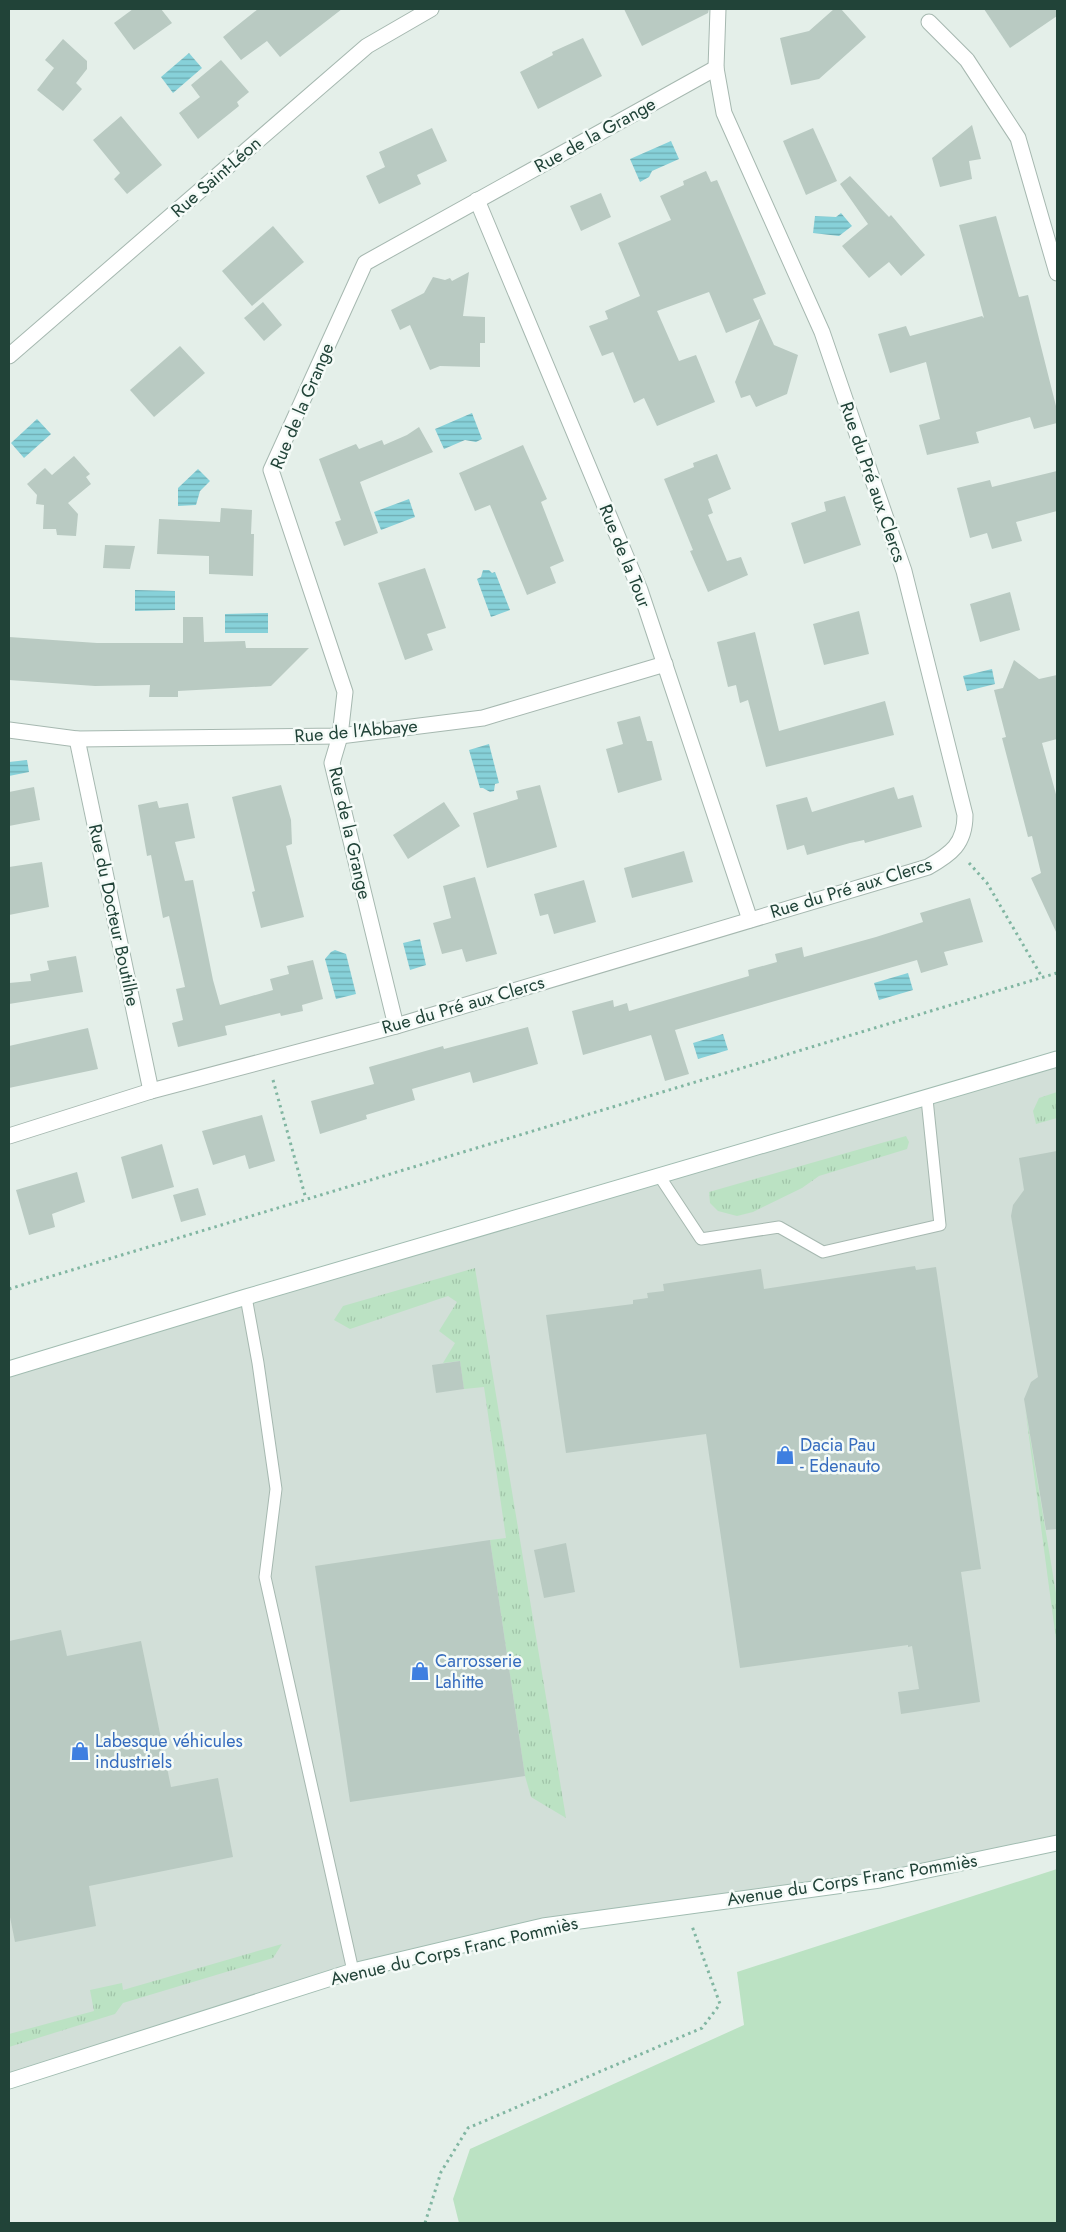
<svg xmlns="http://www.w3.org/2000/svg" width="1066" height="2232" font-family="Jost,sans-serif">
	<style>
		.built { fill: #d2dfd8 }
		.grass { fill: url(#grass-tufts) }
		.garden { fill: #bbe2c3 }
		.water { fill: url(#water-rules) }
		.building { fill: #b9cac2 }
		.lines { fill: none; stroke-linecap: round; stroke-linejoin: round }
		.lane-casing { stroke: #a6b8b0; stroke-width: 13 }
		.street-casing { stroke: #a6b8b0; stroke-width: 17 }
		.secondary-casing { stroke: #a1bcb1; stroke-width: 17 }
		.path { stroke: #81b6a2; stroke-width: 3; stroke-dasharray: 2.5 4; stroke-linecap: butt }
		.lane { stroke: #fff; stroke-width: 11 }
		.street { stroke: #fff; stroke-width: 15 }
		.secondary { stroke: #fff; stroke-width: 15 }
		.labels { text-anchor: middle; stroke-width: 5; stroke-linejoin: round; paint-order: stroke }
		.street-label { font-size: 18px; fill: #214338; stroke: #f5fbf8 }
		.shop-label { font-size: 18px; fill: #366cbe; stroke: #f5fbf8; text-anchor: start }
	</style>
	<defs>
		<pattern id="grass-tufts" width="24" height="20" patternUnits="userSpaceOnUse" patternTransform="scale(1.25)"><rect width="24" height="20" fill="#bbe2c3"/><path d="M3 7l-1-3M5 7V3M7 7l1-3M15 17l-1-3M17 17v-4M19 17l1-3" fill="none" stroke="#a0c3a8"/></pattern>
		<pattern id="water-rules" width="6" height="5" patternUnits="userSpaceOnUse" patternTransform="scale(1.25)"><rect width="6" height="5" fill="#87d1d9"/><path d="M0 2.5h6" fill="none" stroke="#6eabb1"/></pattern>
	</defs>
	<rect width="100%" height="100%" fill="#e4efe9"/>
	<path class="built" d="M1057,1059V1843L543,1926L353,1971L9,2081V1369Z"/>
	<g class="grass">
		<path d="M1057,1092V1118L1036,1124L1033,1111L1039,1098Z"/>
		<path d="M906,1136L909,1142L907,1149L819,1176L802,1188L753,1212L737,1216L718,1211L710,1203L709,1192Z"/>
		<path d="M475,1268L566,1818L531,1797L525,1776L490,1540L506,1538L484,1387L464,1389L460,1361L443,1363L455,1343L439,1331L457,1302L448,1296L350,1329L334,1320L343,1306Z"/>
		<path d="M1025,1407L1057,1599V1647Z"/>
		<path d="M282,1944L273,1958L123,2003L115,2014L9,2047V2034L94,2011L90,1990L122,1983L123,1990Z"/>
	</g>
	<path class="garden" d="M1057,1869V2223H459L453,2199L470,2149L744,2025L737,1972Z"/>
	<g class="water">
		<path d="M189,53L202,68L173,93L161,77Z"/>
		<path d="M671,141L679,159L652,171L649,177L640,182L630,159Z"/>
		<path d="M841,213L852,226L839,236L813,233L815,216L836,217Z"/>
		<path d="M472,413L482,439L476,442L465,440L444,449L435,429Z"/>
		<path d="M37,419L51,434L24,458L11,443Z"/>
		<path d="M198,469L210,481L200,491L196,505L178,506V488Z"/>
		<path d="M409,499L415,517L381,530L374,512Z"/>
		<path d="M483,570H489L492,573L495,572L510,610L491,617L477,579L481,577Z"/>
		<path d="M135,590L175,591V610L135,611Z"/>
		<path d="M268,613V633H225V614Z"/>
		<path d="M992,669L995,684L967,691L963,676Z"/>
		<path d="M489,744L499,783L495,784L494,791L490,792L483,788H480L469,750Z"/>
		<path d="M27,760L29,772L9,776V762Z"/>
		<path d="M420,939L426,965L410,970L403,943Z"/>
		<path d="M335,950L346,954L356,994L336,999L325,959L331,952Z"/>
		<path d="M908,973L913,990L879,1000L874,983Z"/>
		<path d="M723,1034L728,1050L698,1059L693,1043Z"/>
	</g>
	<g class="building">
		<path d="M133,9H161L172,23L134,50L114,23Z"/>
		<path d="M258,9H342L280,57L267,41L241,60L223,37Z"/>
		<path d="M624,9H709L708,13L642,46Z"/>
		<path d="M834,9H841L866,37L819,79L791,85L780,38L809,31Z"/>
		<path d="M984,9H1057V16L1010,48Z"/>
		<path d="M583,38L602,76L538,109L520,72L553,55L552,52Z"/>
		<path d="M63,39L87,61V69L76,83L82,89L63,111L37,90L54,68L45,60Z"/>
		<path d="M221,60L249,92L237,102L239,106L198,139L179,113L200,97L191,85Z"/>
		<path d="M121,116L162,165L127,194L114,179L120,173L93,140Z"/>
		<path d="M972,125L981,159L969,161L972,179L940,187L932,158Z"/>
		<path d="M432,128L447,161L417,175L421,184L379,204L366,176L385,167L379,152Z"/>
		<path d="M813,128L837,181L806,195L783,141Z"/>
		<path d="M706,171L711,182L717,180L766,294L753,299L774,345L798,355L787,394L756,407L750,395L741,398L735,382L760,319L726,333L709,292L657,311L679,361L696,355L715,402L657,426L644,398L634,403L613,352L602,356L589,326L608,319L605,311L640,296L618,243L671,220L660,196L684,185L683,181Z"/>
		<path d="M850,176L889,217L891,215L925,255L901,276L889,262L869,278L842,246L868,224L840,184Z"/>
		<path d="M601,193L611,217L581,231L570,206Z"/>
		<path d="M996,216L1019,297L1028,295L1057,410V423L1034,429L1030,417L976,432L979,443L927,455L919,425L940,419L926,362L890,373L878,334L906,326L910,336L982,316L984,318L959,225Z"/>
		<path d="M273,226L304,262L252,306L222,271Z"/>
		<path d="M469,272L463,316L485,317V343H480V367L440,366L430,370L410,325L400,330L391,310L424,293L433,277L445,280L450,278L452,281Z"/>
		<path d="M263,302L282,325L264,341L244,318Z"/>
		<path d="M180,346L205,373L154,417L130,390Z"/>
		<path d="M419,427L433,452L360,482L378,533L344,546L335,522L341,520L319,459L356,444L359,449L382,440L384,445L407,435Z"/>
		<path d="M523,445L547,499L541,502L564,561L550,567L556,583L527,595L490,505L475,511L459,473Z"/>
		<path d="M717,454L731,489L708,499L713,513L708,515L727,561L741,557L748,575L708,592L690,551L693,550L664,479L694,467L693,463Z"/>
		<path d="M74,456L90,474L86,477L91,484L68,503L78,514L76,536L57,535L56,529H43L44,505L36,504L37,495L27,484L45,468L52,475Z"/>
		<path d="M1057,471V511L1016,522L1022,541L992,549L987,533L970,538L957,488L990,480L992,487Z"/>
		<path d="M845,496L861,545L804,564L791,523L826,511L824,502Z"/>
		<path d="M221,508L252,510L251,534H254L253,576L209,574V556L157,554L159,519L220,522Z"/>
		<path d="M105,545L135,546L130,569L103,568Z"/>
		<path d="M425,568L446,628L427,634L433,650L405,660L378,583Z"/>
		<path d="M1010,592L1020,630L980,642L970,604Z"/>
		<path d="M859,611L869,654L824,665L813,624Z"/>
		<path d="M183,617H203L204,642L245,641L246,648H309L271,686L178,691V697H149L150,685L95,686L9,680V637L97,643H183Z"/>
		<path d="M755,632L779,731L885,701L894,735L766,767L748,700L740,703L736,685L728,687L717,642Z"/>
		<path d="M1014,660L1039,679L1057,675V739L1042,743L1057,798V934L1031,878L1041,873L1032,836L1028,837L1002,738L1006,737L994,690L1003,688Z"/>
		<path d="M640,716L647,741H652L662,780L618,793L606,749L623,744L617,722Z"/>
		<path d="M281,785L291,820L292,844L286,846L304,917L261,928L252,892L255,891L232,797Z"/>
		<path d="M540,785L557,847L487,868L473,813L518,799L516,791Z"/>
		<path d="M34,787L40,820L9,826V792Z"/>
		<path d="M894,787L898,799L913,795L922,827L865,843L864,840L850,843L807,855L804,845L787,850L776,805L807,797L812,812Z"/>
		<path d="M157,801L159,808L188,803L195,838L175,842L185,881L193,880L213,980L220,1005L273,990L270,979L289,974L287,966L313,960L323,999L302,1005L303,1011L281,1016L280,1013L225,1026L227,1035L178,1047L172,1023L183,1020L176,989L185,987L169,916L163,918L151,855L147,856L138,805Z"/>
		<path d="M444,802L460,826L408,859L393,835Z"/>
		<path d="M684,851L693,882L632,898L624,868Z"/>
		<path d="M42,862L49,907L9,915V867Z"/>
		<path d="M475,877L497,954L466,962L462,949L442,954L433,923L451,918L443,886Z"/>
		<path d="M584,880L596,922L554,934L548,914L540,916L534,894Z"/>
		<path d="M970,898L983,942L944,952L948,965L921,973L917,960L675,1030L689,1074L665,1081L651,1035L583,1055L572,1011L613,1000L614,1007L627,1003L629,1011L749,976L748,970L777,962L775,954L802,947L804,957L876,937L923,922L920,913Z"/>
		<path d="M76,956L83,992L9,1004V983L31,981L30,974L49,970L47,961Z"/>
		<path d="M528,1027L538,1064L473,1083L470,1072L412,1089L415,1100L366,1115L367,1119L320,1134L311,1101L374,1084L369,1067L443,1046L444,1049Z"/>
		<path d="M88,1028L98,1069L9,1088V1046Z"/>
		<path d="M262,1115L275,1161L249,1169L245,1155L213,1165L202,1131Z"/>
		<path d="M162,1144L174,1187L132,1199L121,1157Z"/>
		<path d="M1057,1151V1529L1046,1530L1024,1399L1031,1382L1038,1377L1011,1216L1013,1205L1024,1190L1019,1158Z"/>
		<path d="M77,1172L85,1202L52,1214L55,1227L29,1235L16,1190Z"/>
		<path d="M198,1188L206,1215L181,1222L173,1195Z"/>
		<path d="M915,1266L916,1270L936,1267L981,1569L961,1572L980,1702L901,1714L898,1692L919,1689L912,1646L908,1647V1645L740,1668L706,1434L566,1453L546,1315L633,1304V1300L648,1298L647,1293L664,1291L663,1284L761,1269L764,1289Z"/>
		<path d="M460,1361L464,1389L436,1393L432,1365Z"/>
		<path d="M490,1540L525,1776L350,1802L315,1566Z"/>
		<path d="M566,1543L575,1592L544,1598L534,1550Z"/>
		<path d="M61,1630L67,1656L141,1641L171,1787L218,1778L233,1857L89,1886L96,1926L15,1942L9,1912V1641Z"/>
	</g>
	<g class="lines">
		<g class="lane-casing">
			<g id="lane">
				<path d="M660,1177L701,1239L779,1227L823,1252L940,1225L927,1099"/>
				<path d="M246,1297L258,1363L276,1489L265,1577L353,1971"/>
			</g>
		</g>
		<g class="street-casing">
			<g id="street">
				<path d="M929,22L967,60L1018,138L1057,273"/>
				<path d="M477,200L640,590L750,920"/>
				<path d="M9,356L367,46L431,9"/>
				<path d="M9,730L77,739L340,736L483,718L665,664"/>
				<path d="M77,739L151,1091"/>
				<path d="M396,1026L332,763L340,736L345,692L271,470L365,263L716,68"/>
				<path d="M9,1136L151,1091L396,1026L928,867C951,854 965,844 965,815L904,571L822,332L724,113L716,68L718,9"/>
			</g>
		</g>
		<g class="secondary-casing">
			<g id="secondary">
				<path d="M9,1369L246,1297L1057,1059"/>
				<path d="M9,2081L353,1971L543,1926L880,1880L1057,1843"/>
			</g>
		</g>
		<g class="path">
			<path d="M969,863L987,883L1042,977"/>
			<path d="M273,1080L306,1199"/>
			<path d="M9,1289L1057,973"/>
			<path d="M425,2223L441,2172L468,2128L702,2028L720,2004L692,1926"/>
		</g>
		<use href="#lane" class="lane"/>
		<use href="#street" class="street"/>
		<use href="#secondary" class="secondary"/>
	</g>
	<defs>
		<g id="shop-bare" transform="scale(1.5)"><path d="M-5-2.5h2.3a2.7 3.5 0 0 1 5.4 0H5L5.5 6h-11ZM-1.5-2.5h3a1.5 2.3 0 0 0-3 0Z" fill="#3f7fe0" stroke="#f5fbf8" stroke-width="2.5" paint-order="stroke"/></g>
	</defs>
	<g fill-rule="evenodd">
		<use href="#shop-bare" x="785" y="1455"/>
		<use href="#shop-bare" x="420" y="1671"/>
		<use href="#shop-bare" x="80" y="1751"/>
	</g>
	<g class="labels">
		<g class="street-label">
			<text transform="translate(595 135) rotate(-29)" y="6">Rue de la Grange</text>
			<text transform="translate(216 177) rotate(-41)" y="6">Rue Saint-Léon</text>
			<text transform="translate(302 406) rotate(-67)" y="6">Rue de la Grange</text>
			<text transform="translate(873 482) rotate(71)" y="6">Rue du Pré aux Clercs</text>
			<text transform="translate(625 556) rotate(68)" y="6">Rue de la Tour</text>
			<text transform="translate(356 731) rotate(-5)" y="6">Rue de l'Abbaye</text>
			<text transform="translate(350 833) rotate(77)" y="6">Rue de la Grange</text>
			<text transform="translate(851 888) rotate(-17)" y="6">Rue du Pré aux Clercs</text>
			<text transform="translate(114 915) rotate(78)" y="6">Rue du Docteur Boutilhe</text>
			<text transform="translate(463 1005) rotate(-16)" y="6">Rue du Pré aux Clercs</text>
			<text transform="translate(852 1880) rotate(-9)" y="6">Avenue du Corps Franc Pommiès</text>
			<text transform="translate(454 1951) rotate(-13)" y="6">Avenue du Corps Franc Pommiès</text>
		</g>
		<g class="shop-label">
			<text x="800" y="1451">Dacia Pau<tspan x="800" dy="21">- Edenauto</tspan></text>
			<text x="435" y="1667">Carrosserie<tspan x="435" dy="21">Lahitte</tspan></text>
			<text x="95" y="1747">Labesque véhicules<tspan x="95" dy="21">industriels</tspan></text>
		</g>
	</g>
	<rect width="1066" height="2232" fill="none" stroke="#214338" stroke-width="20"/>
</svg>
